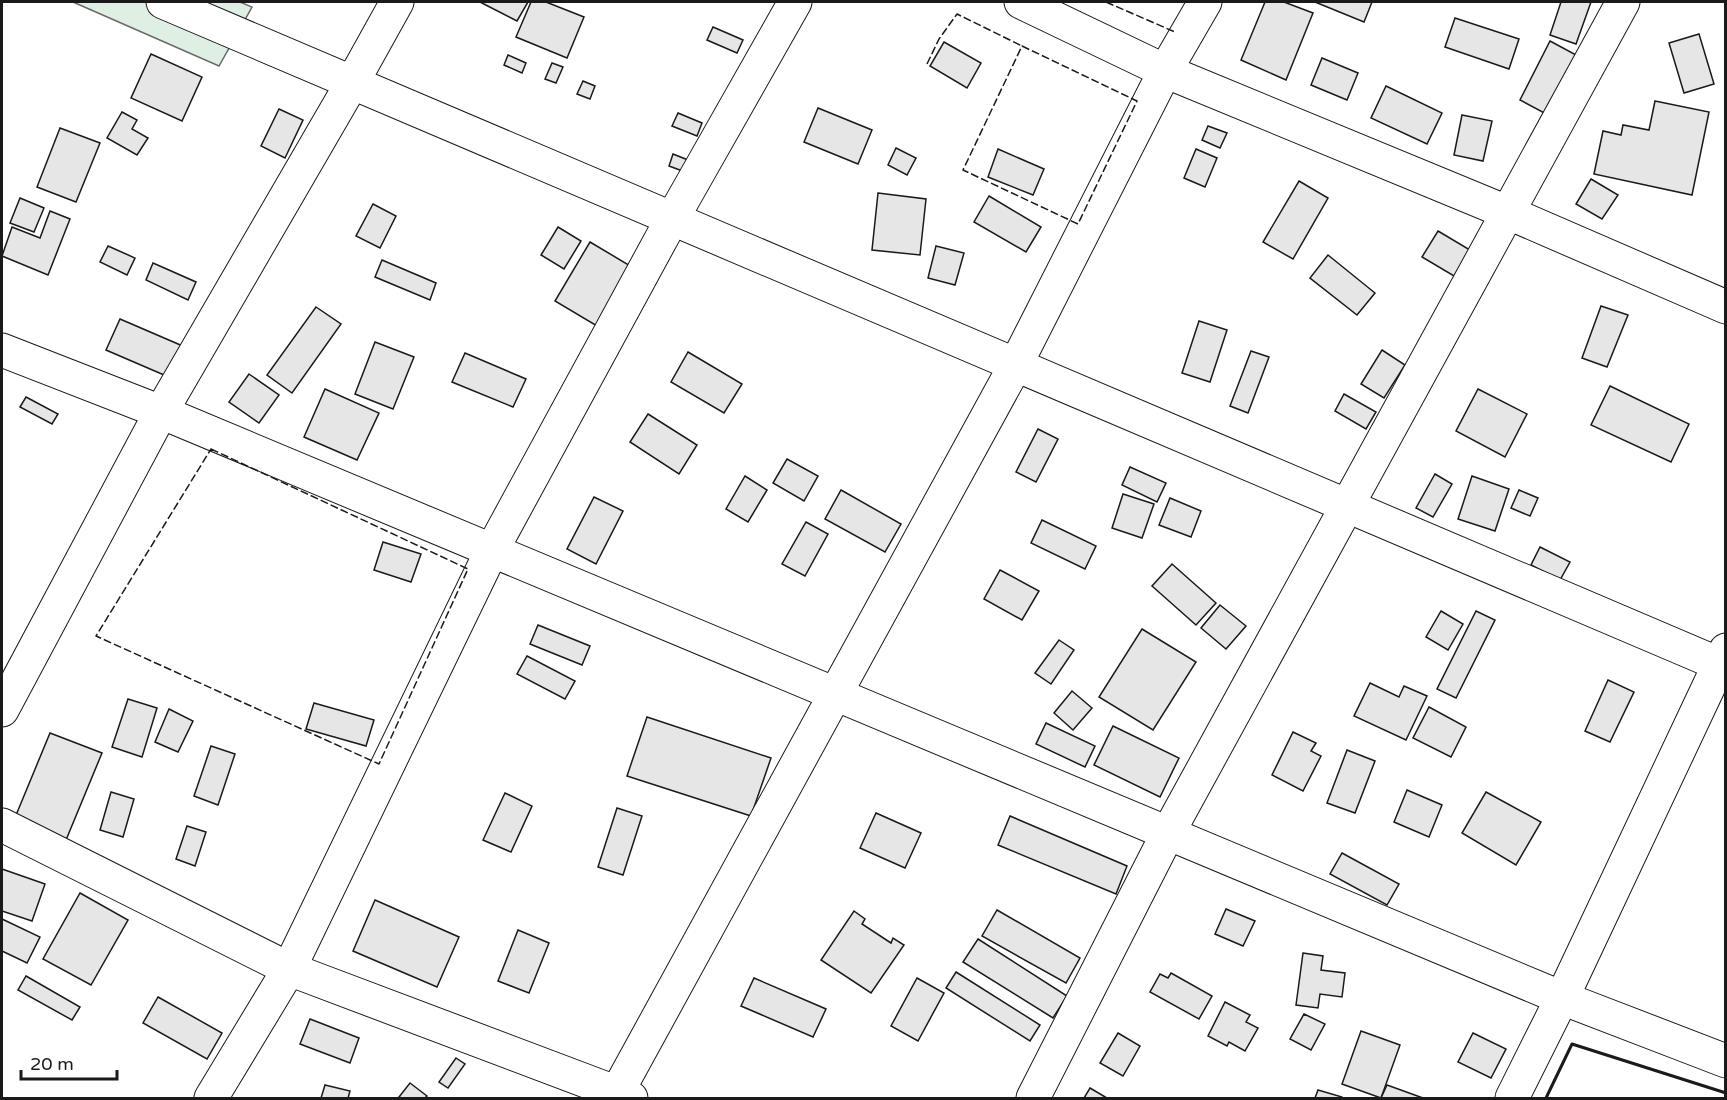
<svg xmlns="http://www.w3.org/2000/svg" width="1727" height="1100" font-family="'Varela Round',sans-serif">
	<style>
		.green { fill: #e0efe3; stroke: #6a6a6a; stroke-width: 1.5 }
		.building { fill: #e6e6e6; stroke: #1a1a1a; stroke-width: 1.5 }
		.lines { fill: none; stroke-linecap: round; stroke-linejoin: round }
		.minor-casing { stroke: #1a1a1a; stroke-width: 35 }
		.minor { stroke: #fff; stroke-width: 33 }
		.fence { stroke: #1a1a1a; stroke-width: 1.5; stroke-dasharray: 8 3; stroke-linecap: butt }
		.wall { stroke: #1a1a1a; stroke-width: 3 }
	</style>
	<rect width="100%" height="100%" fill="#fff"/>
	<path class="green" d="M73,2H240L252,7L219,66Z"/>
	<g class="building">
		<path d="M480,2H528L517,21Z"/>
		<path d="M531,2H546L584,17L567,58L516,37Z"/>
		<path d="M1265,2H1284L1313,13L1286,80L1241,60Z"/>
		<path d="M1315,2H1372L1364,22Z"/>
		<path d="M1561,2H1591L1576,44L1550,35Z"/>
		<path d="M1455,18L1519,39L1509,69L1445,47Z"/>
		<path d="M713,27L743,40L737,53L707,40Z"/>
		<path d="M1699,34L1714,84L1684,93L1669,43Z"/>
		<path d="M1550,41L1578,56L1548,115L1520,100Z"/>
		<path d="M944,42L981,63L967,88L930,66Z"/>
		<path d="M151,54L202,77L182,121L131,98Z"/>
		<path d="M508,55L526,63L522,73L504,65Z"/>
		<path d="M1322,58L1358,73L1347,100L1311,85Z"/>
		<path d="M552,63L563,67L556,83L545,79Z"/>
		<path d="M583,81L595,86L590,99L577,94Z"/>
		<path d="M1386,86L1442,113L1427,144L1371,118Z"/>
		<path d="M1655,101L1709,112L1692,195L1594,174L1603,131L1621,135L1623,125L1649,130Z"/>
		<path d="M818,108L872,130L858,164L804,142Z"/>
		<path d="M279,109L303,120L285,158L261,146Z"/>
		<path d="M122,112L137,120L132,129L148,138L137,155L107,138Z"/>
		<path d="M678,113L702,123L697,136L672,126Z"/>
		<path d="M1462,115L1492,121L1483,161L1454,155Z"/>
		<path d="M1208,126L1227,133L1220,148L1202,140Z"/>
		<path d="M60,128L100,143L76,202L37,187Z"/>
		<path d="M896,148L916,158L907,175L888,165Z"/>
		<path d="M998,149L1044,169L1033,195L988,177Z"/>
		<path d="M1196,149L1217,158L1205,187L1184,178Z"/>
		<path d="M673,154L693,162L688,173L669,166Z"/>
		<path d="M1591,179L1618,195L1602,219L1576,204Z"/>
		<path d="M1299,181L1328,198L1293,259L1263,242Z"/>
		<path d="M878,193L926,199L920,255L872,250Z"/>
		<path d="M989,196L1041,227L1026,252L974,222Z"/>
		<path d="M20,198L44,208L34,232L10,223Z"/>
		<path d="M373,204L396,216L380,248L356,236Z"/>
		<path d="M50,211L70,219L48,275L2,256L12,227L40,238Z"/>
		<path d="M558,227L581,241L564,269L541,255Z"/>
		<path d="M1438,231L1470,250L1454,276L1422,257Z"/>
		<path d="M590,242L632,267L597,326L555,301Z"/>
		<path d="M108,246L135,258L127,275L100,262Z"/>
		<path d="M936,246L964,253L955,285L928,278Z"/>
		<path d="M1328,255L1375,293L1357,315L1310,278Z"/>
		<path d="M382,260L436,283L430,300L375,277Z"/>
		<path d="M153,263L196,282L188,300L146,280Z"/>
		<path d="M1601,306L1628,315L1607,367L1582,358Z"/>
		<path d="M316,307L341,324L292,393L267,375Z"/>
		<path d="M120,319L185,347L171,378L106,350Z"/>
		<path d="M1199,321L1227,330L1210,382L1182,373Z"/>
		<path d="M375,342L414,357L393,409L355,394Z"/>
		<path d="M1382,350L1405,365L1384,398L1361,384Z"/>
		<path d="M1251,351L1269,357L1248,413L1230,406Z"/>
		<path d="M688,352L742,384L724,413L671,382Z"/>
		<path d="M465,353L526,379L513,407L452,382Z"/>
		<path d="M249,374L279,395L259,423L229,402Z"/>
		<path d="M1610,386L1689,424L1671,462L1591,425Z"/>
		<path d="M325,389L379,413L357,460L304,437Z"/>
		<path d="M1478,389L1527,414L1505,457L1456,431Z"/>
		<path d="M1344,394L1376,412L1366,429L1335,411Z"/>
		<path d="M26,397L58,414L52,424L20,407Z"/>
		<path d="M648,414L697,445L679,474L630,442Z"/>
		<path d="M1038,429L1058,439L1036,482L1016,472Z"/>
		<path d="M787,459L818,476L804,501L773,483Z"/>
		<path d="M1130,467L1166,483L1157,502L1122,485Z"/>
		<path d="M1435,474L1452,484L1433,517L1416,508Z"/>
		<path d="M745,476L767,490L748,522L726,509Z"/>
		<path d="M1472,476L1509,489L1495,531L1458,519Z"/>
		<path d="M841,490L901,524L885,552L825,519Z"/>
		<path d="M1519,490L1538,498L1530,516L1511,508Z"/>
		<path d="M1123,494L1154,504L1142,538L1112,528Z"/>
		<path d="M594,497L623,511L596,564L567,549Z"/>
		<path d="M1170,498L1201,511L1191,537L1159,525Z"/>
		<path d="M1042,520L1096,546L1085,569L1031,543Z"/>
		<path d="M806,522L828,534L805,576L782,564Z"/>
		<path d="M383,542L421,554L411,582L374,570Z"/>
		<path d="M1540,547L1570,562L1560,580L1531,565Z"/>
		<path d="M1172,564L1216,603L1196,625L1152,586Z"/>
		<path d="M1000,570L1039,591L1022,620L984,599Z"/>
		<path d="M1220,605L1246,626L1226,649L1201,628Z"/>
		<path d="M1441,611L1463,624L1448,650L1426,637Z"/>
		<path d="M1476,611L1495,620L1456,698L1437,689Z"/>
		<path d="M538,625L590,646L582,665L530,644Z"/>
		<path d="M1142,629L1196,662L1153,730L1099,697Z"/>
		<path d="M1059,640L1074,650L1051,684L1035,673Z"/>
		<path d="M527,656L575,681L565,699L517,674Z"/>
		<path d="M1608,680L1634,692L1610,742L1585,731Z"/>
		<path d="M1370,683L1399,697L1404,686L1427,696L1406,740L1354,716Z"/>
		<path d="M1072,691L1092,708L1073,730L1054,713Z"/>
		<path d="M128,699L157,708L142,757L112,747Z"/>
		<path d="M314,703L374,720L366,746L306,729Z"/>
		<path d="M1429,707L1466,727L1451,757L1413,738Z"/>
		<path d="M169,709L193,721L178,752L155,742Z"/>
		<path d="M647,717L771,758L751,816L627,776Z"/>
		<path d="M1046,723L1095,746L1085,767L1036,744Z"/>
		<path d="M1113,726L1179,758L1160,797L1094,765Z"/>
		<path d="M1293,732L1316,743L1311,751L1321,756L1303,791L1272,775Z"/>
		<path d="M50,733L102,753L66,840L14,820Z"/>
		<path d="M211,746L235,754L218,805L194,796Z"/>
		<path d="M1347,750L1375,761L1355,813L1327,803Z"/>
		<path d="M1407,790L1442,805L1429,837L1394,822Z"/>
		<path d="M111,792L134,799L123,837L100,830Z"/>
		<path d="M1486,792L1541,822L1516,865L1462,833Z"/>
		<path d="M505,793L532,806L511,852L483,840Z"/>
		<path d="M617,808L642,816L623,875L598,867Z"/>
		<path d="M876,813L921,833L905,868L860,848Z"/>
		<path d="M1010,816L1127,866L1116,894L998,845Z"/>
		<path d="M187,826L206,832L195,866L176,859Z"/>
		<path d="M1342,853L1399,884L1387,905L1330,874Z"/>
		<path d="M2,869L45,884L32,921L2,911Z"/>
		<path d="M80,893L128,920L91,985L43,959Z"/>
		<path d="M375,900L459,937L437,987L353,951Z"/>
		<path d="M1226,909L1255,921L1243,946L1215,934Z"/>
		<path d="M997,910L1080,958L1066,983L982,936Z"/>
		<path d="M854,911L865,919L862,924L891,943L893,938L904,945L871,993L821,960Z"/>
		<path d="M2,919L40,937L27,963L2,951Z"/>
		<path d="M518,930L549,943L529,993L498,981Z"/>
		<path d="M978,939L1067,996L1053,1018L963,962Z"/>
		<path d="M1303,953L1323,956L1321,970L1345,973L1342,997L1320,994L1318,1008L1296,1005Z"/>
		<path d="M956,972L1040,1025L1030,1041L946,988Z"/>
		<path d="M1171,973L1212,996L1199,1019L1150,992L1160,974L1168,978Z"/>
		<path d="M26,976L80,1007L72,1020L18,990Z"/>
		<path d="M754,978L826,1009L813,1037L741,1006Z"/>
		<path d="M917,978L944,993L918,1041L891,1026Z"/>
		<path d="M158,997L222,1033L207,1059L143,1023Z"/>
		<path d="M1225,1002L1250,1015L1246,1022L1258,1028L1245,1051L1229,1042L1227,1046L1208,1036Z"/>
		<path d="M1304,1014L1325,1024L1311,1050L1290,1039Z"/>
		<path d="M310,1019L359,1038L350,1063L300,1044Z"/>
		<path d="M1361,1031L1400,1045L1381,1098L1342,1084Z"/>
		<path d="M1118,1033L1140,1046L1123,1076L1100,1063Z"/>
		<path d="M1473,1033L1506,1049L1491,1078L1458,1062Z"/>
		<path d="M456,1058L465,1064L448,1088L439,1082Z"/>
		<path d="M410,1083L427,1096L425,1098H401L399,1097Z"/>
		<path d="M325,1085L350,1091L348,1098H321Z"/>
		<path d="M1387,1085L1423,1098H1381Z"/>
		<path d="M1090,1088L1107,1098H1084Z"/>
		<path d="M1318,1090L1342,1097V1098H1315Z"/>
	</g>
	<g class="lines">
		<g class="minor-casing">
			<g id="minor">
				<path d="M163,2L1726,667"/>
				<path d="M1021,2L1165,71L1509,213L1726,307"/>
				<path d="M2,350L161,412L1562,998L1726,1061"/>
				<path d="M2,710L161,412L352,83L397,2"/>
				<path d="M2,825L289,969L631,1098"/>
				<path d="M211,1098L289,969L492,550L672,219L795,2"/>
				<path d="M614,1098L1015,366L1165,71L1205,2"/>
				<path d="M1033,1098L1168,833L1623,2"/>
				<path d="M1512,1098L1562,998L1726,650"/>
			</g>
		</g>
		<use href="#minor" class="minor"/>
		<g class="fence">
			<path d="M1106,2L1175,32"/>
			<path d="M1022,46L1137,101L1078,224L963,170Z"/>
			<path d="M927,64L939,39L957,14L1022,46"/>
			<path d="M211,449L468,569L379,764L96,636Z"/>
		</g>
		<path class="wall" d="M1546,1098L1572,1044L1726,1093"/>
	</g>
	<rect width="1727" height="1100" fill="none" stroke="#1a1a1a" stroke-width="6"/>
	<path d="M21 1070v9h96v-9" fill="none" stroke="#1a1a1a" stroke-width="3"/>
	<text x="30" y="1070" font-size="18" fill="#1a1a1a" stroke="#ffffff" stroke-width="4.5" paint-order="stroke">20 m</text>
</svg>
